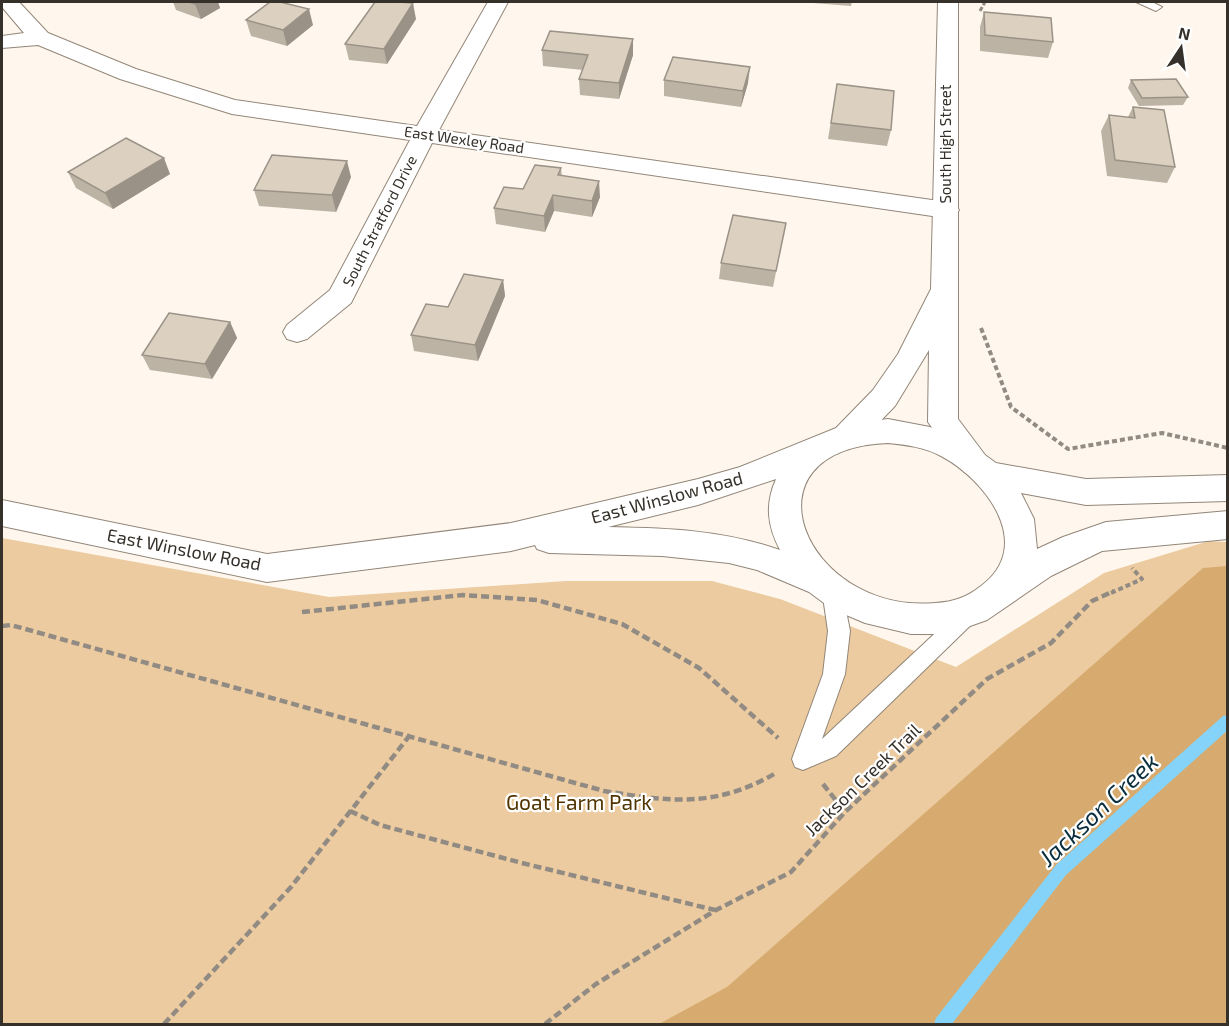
<svg xmlns="http://www.w3.org/2000/svg" width="1229" height="1026" font-family="'Exo 2',sans-serif">
	<style>
		.green { fill: #ebcb9f }
		.forest { fill: #d7ab6f }
		.lines { fill: none; stroke-linecap: round; stroke-linejoin: round }
		.stream { fill: #85d3f8; fill-rule: evenodd }
		.service-casing { stroke: #928678; stroke-width: 2 }
		.minor-casing { stroke: #928678; stroke-width: 2 }
		.tertiary-casing { stroke: #928678; stroke-width: 2 }
		.secondary-casing { stroke: #928678; stroke-width: 2 }
		.path-far2 { stroke: #918b83; stroke-width: 3; stroke-dasharray: 4.5 2; stroke-linecap: butt }
		.path-far1 { stroke: #918b83; stroke-width: 4; stroke-dasharray: 5 3; stroke-linecap: butt }
		.path { stroke: #918b83; stroke-width: 4.5; stroke-dasharray: 8 4; stroke-linecap: butt }
		.service { fill: #fff; fill-rule: evenodd }
		.minor { fill: #fff; fill-rule: evenodd }
		.tertiary { fill: #fff; fill-rule: evenodd }
		.secondary { fill: #fff; fill-rule: evenodd }
		.wall { fill: #bdb3a5 }
		.shaded-wall { fill: #9a9286 }
		.building { fill: #dcd0c0; stroke: #9a9286; stroke-width: 1.5 }
		.labels { text-anchor: middle; stroke-width: 4.5; stroke-linejoin: round; paint-order: stroke }
		.far-street-label { font-size: 15px; fill: #35302a; stroke: #fff }
		.street-label { font-size: 18px; fill: #35302a; stroke: #fff }
		.near-park-label { font-size: 21px; fill: #513501; stroke: #fff }
		.near-water-label { font-size: 24px; font-style: italic; fill: #092e3d; stroke: #fff }
	</style>
	<rect width="100%" height="100%" fill="#fff7ee"/>
	<path class="green" d="M2,538L329,597L566,581H712L780,599L956,667L1104,573L1209,541L1227,542V774L1038,1024H2Z"/>
	<path class="forest" d="M1227,566V1024H659L727,987L1203,568Z"/>
	<g class="lines">
		<path class="stream" d="M1228,715V730L1066,875L952,1024H934L936,1018L1056,865L1223,716Z"/>
		<g class="service-casing">
			<g id="service">
				<path d="M1136,2H1152L1162,7L1156,11Z"/>
				<path d="M832,581L839,584L842,590L850,631L845,674L822,739L962,608L969,605L976,608L979,614L976,620L836,756L803,770L795,767L792,759L823,674L828,631L822,590L825,584Z"/>
			</g>
		</g>
		<g class="minor-casing">
			<path id="minor" d="M2,2H19L48,33L136,69L235,100L417,126L488,2H508L439,130L946,202L955,204L959,210L955,216L946,218L432,143L351,303L307,339L297,342L287,339L283,332L287,325L330,290L410,140L232,114L120,79L38,45L2,48V36L24,33L2,7Z"/>
		</g>
		<g class="tertiary-casing">
			<path id="tertiary" d="M938,2H958V419L991,463L986,472L975,475L964,472L928,422L929,350L895,406L858,444L847,448L836,444L831,436L836,428L873,390L898,354L931,289Z"/>
		</g>
		<g class="secondary-casing">
			<path id="secondary" d="M888,419L930,427L960,437L996,463L1086,479L1228,475V501L1086,505L1021,493L1034,519L1037,549L1063,537L1106,522L1217,512L1228,511V539L1102,551L1051,576L987,620L956,631L934,634H911L865,623L832,609L809,592L757,570L729,563L662,556L549,553L537,549L535,545L511,551L267,582L2,526V500L267,554L511,523L698,479L740,467L846,424ZM888,443C907,445 924,447 941,456C985,479 1036,545 981,586C967,597 954,602 935,603C804,614 736,449 888,443ZM776,479C765,504 767,525 780,550C723,530 667,528 608,527L698,505Z"/>
		</g>
		<path class="path-far2" d="M980,11L985,2"/>
		<g class="path-far1">
			<path d="M981,328L1011,407L1068,449L1162,433L1228,448"/>
			<path d="M1111,593L1142,579L1132,568"/>
		</g>
		<g class="path">
			<path d="M302,612L463,595L537,600L622,624L699,668L778,738"/>
			<path d="M2,626L11,625L604,791C671,802 715,808 776,773"/>
			<path d="M823,784L845,812"/>
			<path d="M350,811L380,825L522,863L715,910"/>
			<path d="M164,1024L291,887L410,735"/>
			<path d="M545,1024L596,984L716,910L791,872L845,812L987,679L1051,643L1092,601L1114,591"/>
		</g>
		<use href="#service" class="service"/>
		<use href="#minor" class="minor"/>
		<use href="#tertiary" class="tertiary"/>
		<use href="#secondary" class="secondary"/>
	</g>
	<g class="wall">
		<path d="M173,2H218L220,8L201,19L176,10Z"/>
		<path d="M800,2H852L851,6Z"/>
		<path d="M984,12L1053,42L1048,58L980,51V27Z"/>
		<path d="M416,19L387,64L349,60L345,44Z"/>
		<path d="M246,20L313,25L287,46L251,36Z"/>
		<path d="M542,50L633,55L619,99L580,95L579,79L583,70L543,66Z"/>
		<path d="M664,80L748,83L741,107L664,96Z"/>
		<path d="M1131,80L1188,97L1183,105L1139,106L1128,88Z"/>
		<path d="M837,84L891,130L887,146L828,139Z"/>
		<path d="M1133,107L1175,167L1167,183L1107,176L1101,131L1109,115L1128,117Z"/>
		<path d="M561,168L562,176L600,197L592,217L554,211L545,232L496,224L494,208L523,189Z"/>
		<path d="M68,172L170,174L113,209L76,188Z"/>
		<path d="M351,177L336,212L259,206L254,190Z"/>
		<path d="M786,223L773,287L719,279L721,263Z"/>
		<path d="M503,280L505,296L478,361L414,351L411,335L448,307Z"/>
		<path d="M230,322L237,338L212,379L150,370L142,355Z"/>
	</g>
	<g class="shaded-wall">
		<path d="M199,2H218L220,8L201,19L195,4Z"/>
		<path d="M413,3L416,19L387,64L384,49Z"/>
		<path d="M309,9L313,25L287,46L283,30Z"/>
		<path d="M633,39V55L619,99V83Z"/>
		<path d="M750,67L748,83L741,107L743,91Z"/>
		<path d="M164,158L170,174L113,209L105,193Z"/>
		<path d="M347,161L351,177L336,212L332,195Z"/>
		<path d="M599,181L600,197L592,217V201Z"/>
		<path d="M553,195L554,211L545,232L544,216Z"/>
		<path d="M503,280L505,296L478,361L475,345Z"/>
		<path d="M230,322L237,338L212,379L205,364Z"/>
	</g>
	<g class="building">
		<path d="M189,2H199L195,4Z"/>
		<path d="M270,2H280L309,9L283,30L246,20Z"/>
		<path d="M375,2H399L413,3L384,49L345,44Z"/>
		<path d="M984,12L1051,18L1053,42L985,35Z"/>
		<path d="M550,31L633,39L619,83L579,79L588,55L542,50Z"/>
		<path d="M673,57L750,67L743,91L664,80Z"/>
		<path d="M1176,79L1188,97L1142,98L1131,80Z"/>
		<path d="M837,84L894,91L891,130L831,123Z"/>
		<path d="M1133,107L1164,110L1175,167L1115,160L1109,115L1135,118Z"/>
		<path d="M126,138L164,158L105,193L68,172Z"/>
		<path d="M272,155L347,161L332,195L254,190Z"/>
		<path d="M535,165L561,168L558,175L599,181L592,201L553,195L544,216L494,208L504,187L523,189Z"/>
		<path d="M733,215L786,223L776,271L721,263Z"/>
		<path d="M464,274L503,280L475,345L411,335L426,304L448,307Z"/>
		<path d="M169,313L230,322L205,364L142,355Z"/>
	</g>
	<g class="labels">
		<g class="far-street-label">
			<text transform="translate(464 140) rotate(8)" y="5">East Wexley Road</text>
			<text transform="translate(946 144) rotate(-90)" y="5">South High Street</text>
			<text transform="translate(380 221) rotate(-63)" y="5">South Stratford Drive</text>
		</g>
		<g class="street-label">
			<text transform="translate(667 498) rotate(-15)" y="6">East Winslow Road</text>
			<text transform="translate(184 550) rotate(11)" y="6">East Winslow Road</text>
			<text transform="translate(863 780) rotate(-44)" y="6">Jackson Creek Trail</text>
		</g>
		<g class="near-park-label">
			<text x="579" y="810">Goat Farm Park</text>
		</g>
		<g class="near-water-label">
			<text transform="translate(1099 810) rotate(-43)" y="8">Jackson Creek</text>
		</g>
	</g>
	<rect width="1229" height="1026" fill="none" stroke="#35302a" stroke-width="6"/>
	<g transform="translate(1181 48) rotate(13)" stroke="#ffffff" stroke-width="4.5" paint-order="stroke">
	<path d="M0-4.5L10 22L0 15L-10 22Z" fill="#35302a"/>
	<text y="-9" font-size="16" font-weight="bold" text-anchor="middle" fill="#35302a">N</text>
	</g>
</svg>
